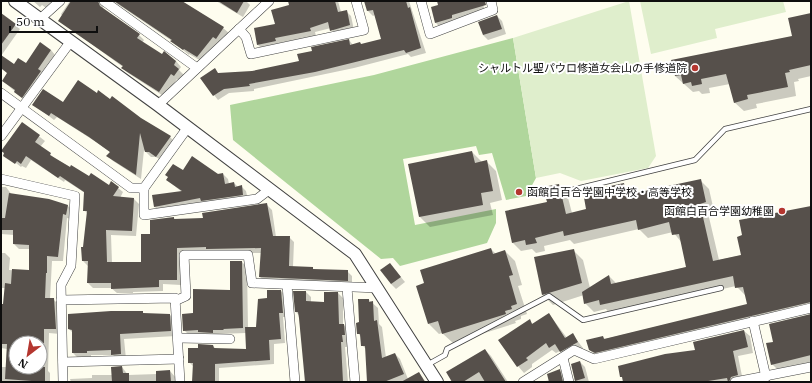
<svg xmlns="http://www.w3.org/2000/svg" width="812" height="383" font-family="'IBM Plex Serif','Noto Sans JP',serif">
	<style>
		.forest { fill: #b0d69c }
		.pitch { fill: #dfeecc }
		.shadow { fill: #0003; fill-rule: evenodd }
		.building { fill: #56504b }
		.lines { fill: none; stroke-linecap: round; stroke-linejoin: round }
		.service-casing { stroke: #414141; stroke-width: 6 }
		.minor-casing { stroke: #414141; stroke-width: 10 }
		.tertiary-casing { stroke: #414141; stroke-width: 14 }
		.service { stroke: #fff; stroke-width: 4.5 }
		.minor { stroke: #fff; stroke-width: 9 }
		.tertiary { stroke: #fff; stroke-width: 12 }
		.poi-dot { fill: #b4362f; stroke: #fff; stroke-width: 1.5 }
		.labels { text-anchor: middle; stroke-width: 4; stroke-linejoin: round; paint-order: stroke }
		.poi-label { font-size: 11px; fill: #0e0e0e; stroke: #fff; text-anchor: end }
	</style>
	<rect width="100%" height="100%" fill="#fefdef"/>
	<path class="forest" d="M513,38L536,178L526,196L506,200L492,153L479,155L476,146L403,159L415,225L496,209V223L487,243L400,266L393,258L381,259L233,140L230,105L374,75Z"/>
	<g class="pitch">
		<path d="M629,1L656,156L648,168L581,181L560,173L536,178L513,38Z"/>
		<path d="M640,1H783L786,12L715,29L717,38L651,54Z"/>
	</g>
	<g class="shadow">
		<path d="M33,1H57L49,10L42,5L40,7Z"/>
		<path d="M70,1H106L103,7L104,10L139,35L144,40L142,43L162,56L176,61L181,67L179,70L184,75L180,81L177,79L165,97L128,73L122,68L123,67L60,21L63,17L61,14Z"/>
		<path d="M113,1H184L183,3L223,28L229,33L222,44L218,42L203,62L189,54V55L172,41Z"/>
		<path d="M216,1H246L250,5L243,17Z"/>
		<path d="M289,1H338L341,12L346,11L351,16L354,30L336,35L331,28L315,32L316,36L280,43V46L263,50L258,45L290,6Z"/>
		<path d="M365,1H409L426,53L411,57L408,54L354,68L254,89V91L229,93L218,100L214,95L219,74L252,72L300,62L313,52L349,40L353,45H361L383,40L375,15L373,16L368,11Z"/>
		<path d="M438,1H482L485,11L441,28L436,23L439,6Z"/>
		<path d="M811,14V76L798,79L799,81L794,82L796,96L756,104L757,108L744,111L734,102L730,84L709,88L710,93L702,94L699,91L693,92L675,76L793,37Z"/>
		<path d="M1,15L20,29L1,56L14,65L26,64L51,50L55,55L27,102L3,81L8,73L1,69Z"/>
		<path d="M497,16L502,21L506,34L488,40L483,35Z"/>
		<path d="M97,94L140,118L170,137L175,142L162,161L156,157H151L144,150L141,179L113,161L108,156L110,152L96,142L57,117L54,120L33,104L63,103Z"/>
		<path d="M22,123L45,141L40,147L56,159L89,178L109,186L118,188L123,192L120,198L134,199L139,204L136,236L111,235L112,263H142L151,235L174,218L176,220L204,219L267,205L272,210L276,237H289L294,242L293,267L312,268L315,270L347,271L352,276V285L265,282L260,277L262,253H182L181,285L163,284V291L133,292V293H117L111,288H93L88,283V266L83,261L82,248H84L88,214L84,210L85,193L65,180L64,182L31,160L26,168L22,166L21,167L7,156Z"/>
		<path d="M472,152L482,162L486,161L496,171L502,200L490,203L493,215L430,227L420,217L410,165Z"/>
		<path d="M183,172L223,174L228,179L229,184L234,183L238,187L241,186L246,191L248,200L160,212L155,207L153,196L182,192L167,180Z"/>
		<path d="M700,180L709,189L714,211L708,213L719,260L742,255L811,206V313L599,359L589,349L603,337L605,339L748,305L746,296L736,286L610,314L606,309L594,312L585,303L584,295L553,305L543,295L535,258L573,250L583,260L590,288L609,276L616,283L687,267L682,243L673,232L648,238L639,229L574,244L570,240L544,246L545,251L536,253L532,249L521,251L512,242L548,203L559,185L567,194L572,213L588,210L623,184L633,195Z"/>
		<path d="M1,187H6L12,195L68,206L73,211L71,219L67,218L63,261H52L50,299H53L58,304L60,334L49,333L48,371L50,373V382H1V367H6L7,349L1,348V305H4L6,288H1V253H5L10,258L9,270L30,271V249H19L14,244V235L1,234ZM16,343H40V367H16Z"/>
		<path d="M491,249L496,254L505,251L515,261L522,285L518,286L527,314L521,316V319L515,321L516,323L453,343L442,333L439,334L429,324Z"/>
		<path d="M231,262H242L247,267L248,328H257L268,299L281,291L286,296L288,317H283L285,343L274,344V364L219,368V382H193L194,367L189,362L199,349L213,346L216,349L247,350L246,333L189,335L184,330L194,314L231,291Z"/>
		<path d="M390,264L405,282L396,289L391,284Z"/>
		<path d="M306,292L311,297V302L325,303L338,293L343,298V324L349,330L348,347H345L348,382H306L299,315L296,312Z"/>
		<path d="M369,300L378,308L379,324L382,327L386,358L395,354L400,359L408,379L419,373L426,382H365L368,380L366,349L362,345L361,337L358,333Z"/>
		<path d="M142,312L145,314L170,315L175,320L176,336L124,339L126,359H117L113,355H91V358H78L73,353V333L69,329Z"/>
		<path d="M549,314L567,338L572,334L583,348L567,358L560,351L556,353L552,350L532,364V367L524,373L518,366L529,321L533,324Z"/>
		<path d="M811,315V366L781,373L772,364L774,343Z"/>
		<path d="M744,331L750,336L753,353L738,356L743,381L623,382Z"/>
		<path d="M485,350L491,356L508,382H454Z"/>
		<path d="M580,362L585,367L589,382H575L572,364Z"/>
		<path d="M122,367L128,375L157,374L170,371L176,378V382H71L70,379L92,378V375H113Z"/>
		<path d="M559,370L564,375L566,382H541L550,380Z"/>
	</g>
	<g class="building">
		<path d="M71,1H98L100,6L140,34L137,38L162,54L164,51L176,61L174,65L179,69L174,76L171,74L159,92L121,68L123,66L58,21Z"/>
		<path d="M114,1H182L224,27L216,39L213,37L197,57L184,49L183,50L170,41L172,40Z"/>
		<path d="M218,1H244L237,13Z"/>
		<path d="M288,1H335L338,12L347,10L350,25L330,31L328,22L310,28L311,31L275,38L276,41L257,45L254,28L275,24L271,10L289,5Z"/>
		<path d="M364,1H406L408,8L410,7L421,48L406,53L404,50L315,72L249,84L250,86L224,89L213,96L200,78L215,68L218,73L252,71L299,61L297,54L312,51L311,47L349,39L350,45L360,42L361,44L381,39L373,10L367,11Z"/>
		<path d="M437,1H485L486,5L452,15V18L435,23L431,7L438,5Z"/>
		<path d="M1,13L16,24L1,45Z"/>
		<path d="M811,13V65L789,70L790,72L785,73L788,87L747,95L748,99L734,103L726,74L701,79L702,84L692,86L691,82L683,84L681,75L675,76L671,60L792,36L788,18Z"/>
		<path d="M497,15L502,29L483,35L478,22Z"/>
		<path d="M40,42L51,50L38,69L41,71L22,98L14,92L15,90L2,81L7,73L1,68V55L14,64L18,58L26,63Z"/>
		<path d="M78,80L97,93L98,90L110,99L112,96L141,118L171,136L156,157L149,152H145L140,133L136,175L106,156L110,152L89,137L51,113L49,116L32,105L43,89L63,102Z"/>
		<path d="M22,122L40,135L35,142L51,153L50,155L70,167L71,165L89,176L91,173L109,185L111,181L119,187L113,196L134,198L132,231L106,230L107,262H141V234H150V220L174,217V219L203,218L202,213L267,203L273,236H290L289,266L313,267V269L348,270V281L259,277L261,248L206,249V247L177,248V280H159V287L111,289V283H87L88,261H82L81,247H83L87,211H83L84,192L60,176L58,178L26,156L21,164L17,161L15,164L3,156L4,153L1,151Z"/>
		<path d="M472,151L475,163L487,160L493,191L481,193L483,205L419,217L408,164Z"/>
		<path d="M192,156L218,174L223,173L225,184L234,182L235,187L242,185L243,195L201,201L200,198L154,207L152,195L182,191L166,180L168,177L165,175L173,164L183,170Z"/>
		<path d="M701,179L706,202L700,204L713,261L741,255L737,237L742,235L739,220L811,206V302L595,353L589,350L586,340L603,336L604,339L747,304L743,287L735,288L733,276L600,305L599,300L584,304L582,292L609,275L611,284L686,267L679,234L672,235L669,222L638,230L636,220L564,236L563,231L535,238L537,243L526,245L525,240L512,243L505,211L547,202L543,187L559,184L566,214L586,209L583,192L624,183L626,195Z"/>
		<path d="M9,193L49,199L68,205L66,215L63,214L58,257L47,256V273H46L45,298H54L56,329H44V343H16V367H45V382L5,379L7,344H1V304H3L5,283L11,284L12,269L29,270V245L13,244V230H1V218H5Z"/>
		<path d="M491,248L493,254L505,250L513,275L509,276L517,304L511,306L512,309L505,311L506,314L442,334L438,321L428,324L416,286L424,283L420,270Z"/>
		<path d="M574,249L582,283L542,295L534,257Z"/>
		<path d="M230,261H242L243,328L223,329L224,330H213V333L198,332V330L183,331L182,314L193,313V289L230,290Z"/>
		<path d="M390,263L401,277L391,284L380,270Z"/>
		<path d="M267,290H281L283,313H279L281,339L269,340L270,360L215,364V382H192L193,363H188V348H198V344L213,345L214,348L246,349L245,327H256L258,299L267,298Z"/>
		<path d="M293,291H306V301L324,302V292H338L339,324H344L345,335H342L343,342H341L343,382H305L299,318L298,312H295Z"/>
		<path d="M358,299H369V302L373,301L374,321L377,320L382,358L395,353L404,374L384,382H367L365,346H361L360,334H357L356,323L359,322Z"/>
		<path d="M111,311H143V313L170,314L171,331L120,334L121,354L111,355V350L87,351V353H72V330L68,329V314Z"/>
		<path d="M549,313L565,338L573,333L578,342L560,352L555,344L549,348L546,343L526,358L528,360L517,367L498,340L530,319L532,324Z"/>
		<path d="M811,314V355L771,365L766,343L773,342L769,324Z"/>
		<path d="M744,330L748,347L733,351L738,375L731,377L729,382H728L727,378L702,382H623L622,377H620L618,366L665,354L695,350L693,342Z"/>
		<path d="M485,349L506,382H485L479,372L463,382H452L446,372Z"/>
		<path d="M580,361L585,378L575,381L571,364Z"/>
		<path d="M122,366L123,373H129V382H112L111,367Z"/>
		<path d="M560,369L563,382H549L547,374Z"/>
		<path d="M170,370L171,382H156V371Z"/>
		<path d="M419,372L425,382H401Z"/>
	</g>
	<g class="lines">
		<g class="service-casing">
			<g id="service">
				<path d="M572,190L695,160L725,129L811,109"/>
				<path d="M427,365L445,355L447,349L549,296L583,320L721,288"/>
			</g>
		</g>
		<g class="minor-casing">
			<g id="minor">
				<path d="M104,1L197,68"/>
				<path d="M421,1L430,34L493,10L491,1"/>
				<path d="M40,19L60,1"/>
				<path d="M239,29L246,37L251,54L364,30L356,1"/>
				<path d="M1,93L131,188H144L188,127"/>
				<path d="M158,105L269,1"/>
				<path d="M1,136L71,41"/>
				<path d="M1,179L75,196L71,266L61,285L63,382"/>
				<path d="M144,188V215L257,199L270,189"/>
				<path d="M287,285L295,382"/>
				<path d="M347,288L355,382"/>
				<path d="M61,300L175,298L180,382"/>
				<path d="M175,301L186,296L184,255H248L252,283L378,288"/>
				<path d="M753,321L766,377"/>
				<path d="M178,338L230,339"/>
				<path d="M563,358L569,382"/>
				<path d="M63,362L179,359"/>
				<path d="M523,382L574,350L594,359L811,308"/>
				<path d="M735,382L811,367"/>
			</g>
		</g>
		<g class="tertiary-casing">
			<path id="tertiary" d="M15,1L158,105L355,254L437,382"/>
		</g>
		<use href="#service" class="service"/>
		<use href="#minor" class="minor"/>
		<use href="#tertiary" class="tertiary"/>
	</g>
	<g class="poi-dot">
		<circle cx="695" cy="68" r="4"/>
		<circle cx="519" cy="192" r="4"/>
		<circle cx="782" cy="211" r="4"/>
	</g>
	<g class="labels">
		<g class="poi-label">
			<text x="687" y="72">シャルトル聖パウロ修道女会山の手修道院</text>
			<text x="527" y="196" text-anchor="start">函館白百合学園中学校・高等学校</text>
			<text x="774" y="215">函館白百合学園幼稚園</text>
		</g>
	</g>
	<rect width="812" height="383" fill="none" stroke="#0e0e0e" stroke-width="4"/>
	<g transform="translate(28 355) rotate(211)"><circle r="19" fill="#ffffff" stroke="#9f9f9f"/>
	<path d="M0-3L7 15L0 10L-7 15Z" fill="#b4362f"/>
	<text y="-6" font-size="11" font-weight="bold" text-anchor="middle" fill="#0e0e0e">N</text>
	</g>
	<path d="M10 26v6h87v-6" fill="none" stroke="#0e0e0e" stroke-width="2"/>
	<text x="16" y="26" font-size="12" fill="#0e0e0e" stroke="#ffffff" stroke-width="3" paint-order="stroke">50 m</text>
</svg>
